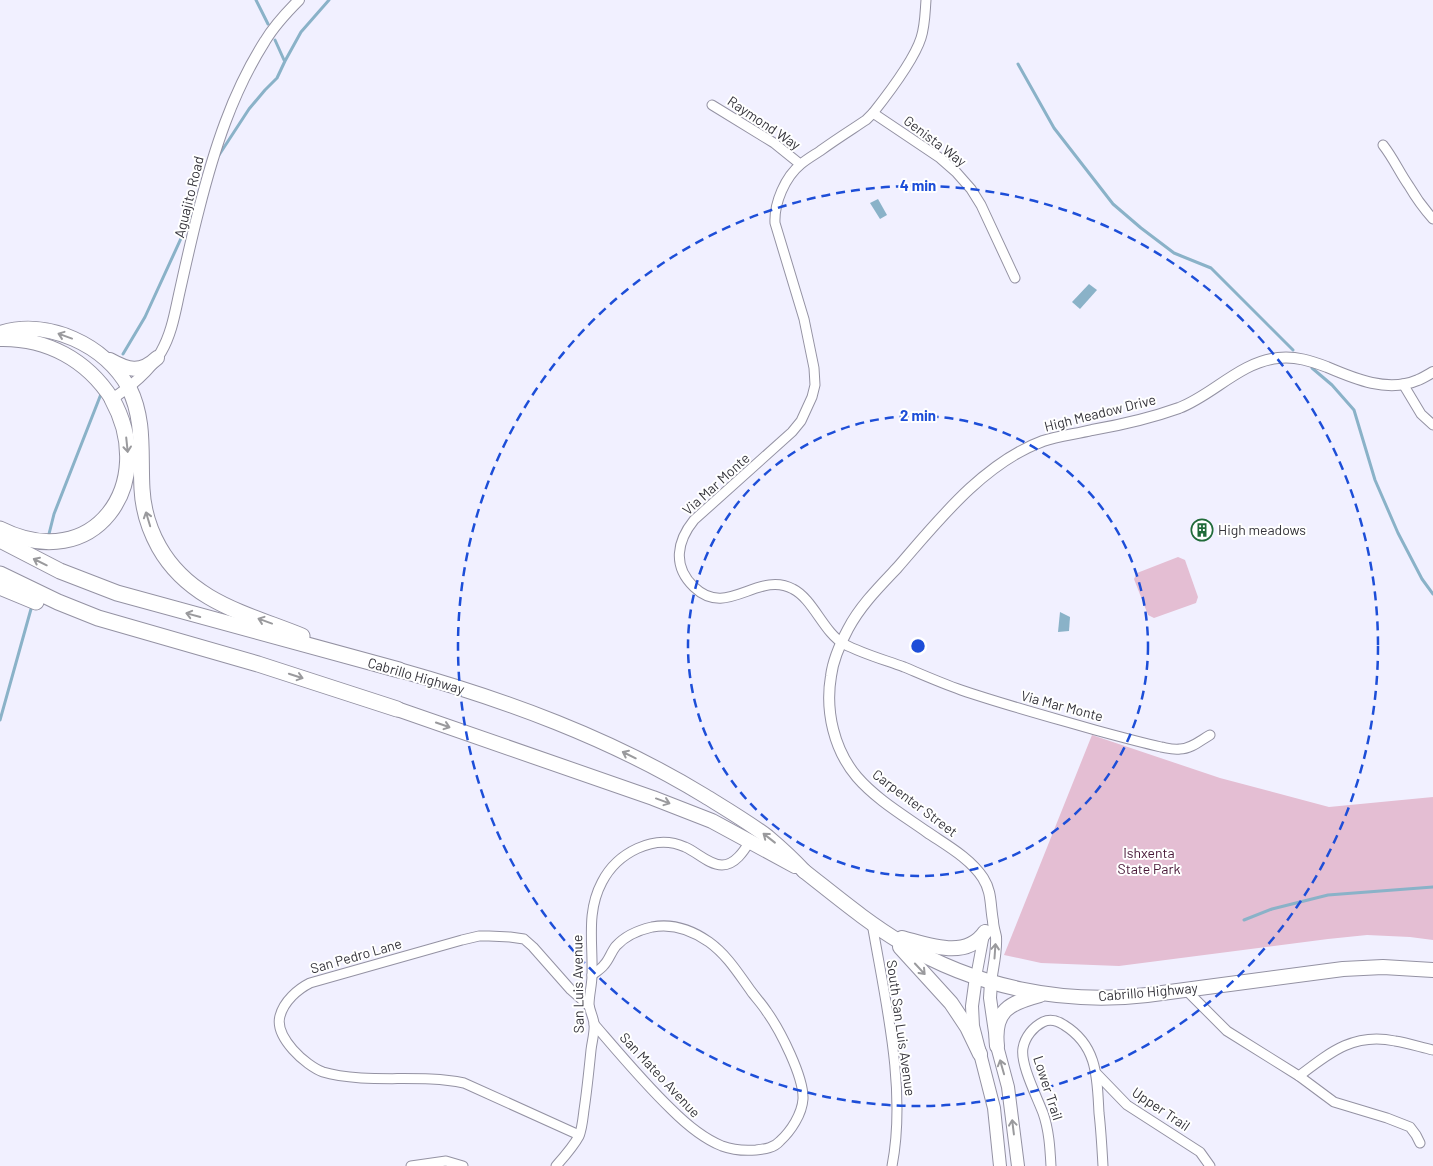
<svg xmlns="http://www.w3.org/2000/svg" width="1433" height="1166" font-family="Barlow,sans-serif">
	<style>
		.green { fill: #e4bed3 }
		.water { fill: #8ab2c8 }
		.lines { fill: none; stroke-linecap: round; stroke-linejoin: round }
		.stream { stroke: #8ab2c8; stroke-width: 3 }
		.minor-casing { stroke: #9492a3; stroke-width: 11 }
		.tertiary-casing { stroke: #9492a3; stroke-width: 12 }
		.secondary-casing { stroke: #9492a3; stroke-width: 14 }
		.primary-casing { stroke: #9492a3; stroke-width: 16 }
		.trunk-casing { stroke: #9492a3; stroke-width: 16 }
		.motorway-casing { stroke: #9492a3; stroke-width: 17 }
		.minor { stroke: #fff; stroke-width: 9 }
		.tertiary { stroke: #fff; stroke-width: 10 }
		.secondary { stroke: #fff; stroke-width: 12 }
		.primary { stroke: #fff; stroke-width: 14 }
		.trunk { stroke: #fff; stroke-width: 14 }
		.motorway { stroke: #fff; stroke-width: 15 }
		.oneway { stroke: #9a9a9d }
		.ring { fill: none; stroke: #1d4ed8; stroke-width: 2.5; stroke-dasharray: 9 6 }
		.labels { text-anchor: middle; stroke-width: 4; stroke-linejoin: round; paint-order: stroke }
		.street-label { font-size: 14px; fill: #35343b; stroke: #fff }
		.poi-label { font-size: 14px; fill: #35343b; stroke: #fff; text-anchor: start }
		.park-label { font-size: 14px; fill: #471736; stroke: #fff }
		.centre { fill: #1d4ed8; stroke: #fff; stroke-width: 2.5 }
		.ring-label { font-size: 15px; text-anchor: middle; font-weight: bold; fill: #1d4ed8; stroke: #fff; stroke-width: 4; stroke-linejoin: round; paint-order: stroke }
	</style>
	<rect width="100%" height="100%" fill="#f1f0ff"/>
	<g class="green">
		<path d="M1178,557L1185,560L1198,597L1196,603L1154,618L1148,615L1134,579L1137,573Z"/>
		<path d="M1092,735L1220,778L1329,807L1433,797V940L1410,937L1367,935L1328,939L1119,966L1041,963L1004,955Z"/>
	</g>
	<g class="water">
		<path d="M878,199L887,215L880,219L870,203Z"/>
		<path d="M1089,284L1097,290L1080,309L1072,302Z"/>
		<path d="M1060,612L1070,617L1069,631L1058,632Z"/>
	</g>
	<g class="lines">
		<g class="stream">
			<path d="M256,0L268,24"/>
			<path d="M275,40L284,60"/>
			<path d="M1018,64L1054,128L1113,204L1141,228L1174,253L1211,268L1293,350"/>
			<path d="M219,155L249,109L265,90L277,78L285,61L301,32L329,0"/>
			<path d="M123,354L145,317L194,210"/>
			<path d="M1312,368L1332,385L1354,410L1375,480L1398,533L1422,579L1433,594"/>
			<path d="M49,534L54,514L101,394"/>
			<path d="M0,720L31,609"/>
			<path d="M1244,920L1272,909L1328,895L1433,887"/>
		</g>
		<g class="minor-casing">
			<g id="minor">
				<path d="M926,0C925,13 925,26 921,38C914,60 888,94 873,113L866,120C851,130 835,140 820,151C814,155 807,159 801,164C785,177 774,203 775,223L804,319L814,368L815,385L812,397L801,421L792,432L694,520C677,541 672,566 694,587C727,619 758,570 793,589C813,599 824,633 844,644C863,654 885,660 904,667C923,675 941,683 961,690C1005,705 1050,717 1095,730C1117,736 1139,742 1161,747C1167,748 1173,750 1180,749C1191,749 1201,740 1210,735"/>
				<path d="M712,105L774,143L800,164"/>
				<path d="M873,113L940,158L956,172L971,189L981,205L1015,278"/>
				<path d="M1383,145C1394,159 1399,172 1409,186C1416,198 1424,209 1433,219"/>
				<path d="M1403,384L1421,414L1433,425"/>
				<path d="M872,923C885,1000 907,1089 892,1166"/>
				<path d="M592,975C596,972 601,969 604,965C609,960 611,952 616,946C625,936 639,930 652,927C673,923 692,930 709,942C727,955 738,973 751,991C756,998 762,1004 767,1012C780,1030 804,1077 803,1099C802,1114 791,1131 780,1141C774,1148 765,1149 756,1150C744,1151 733,1150 722,1146C702,1138 686,1124 671,1109C643,1082 619,1053 594,1024"/>
				<path d="M1186,990L1227,1031L1299,1076L1334,1102L1387,1118L1410,1127L1416,1135L1420,1143"/>
				<path d="M1097,1074L1127,1105L1200,1152L1210,1166"/>
				<path d="M1299,1076C1329,1053 1354,1032 1395,1041C1408,1043 1420,1047 1433,1050"/>
				<path d="M579,1135L464,1083C430,1076 395,1080 361,1078C348,1077 336,1076 323,1072C306,1066 274,1037 280,1016C284,1001 298,989 310,983L462,940L479,936H489L510,937L524,939L533,947L571,990L589,1006"/>
				<path d="M411,1166L446,1161L463,1166"/>
				<path d="M556,1166C564,1157 573,1147 579,1136C582,1129 583,1118 584,1110C587,1090 589,1070 591,1050C592,1041 595,1032 594,1023C593,1017 590,1011 589,1005C589,995 592,985 592,975C593,942 586,912 602,882C617,853 654,833 685,847C697,852 709,865 722,865C735,865 744,851 750,841"/>
				<path d="M1051,1166C1050,1148 1049,1130 1043,1113C1037,1097 1020,1064 1023,1048C1025,1037 1033,1027 1043,1022C1051,1018 1058,1021 1064,1025C1098,1046 1097,1078 1099,1113C1101,1130 1102,1148 1103,1166"/>
			</g>
		</g>
		<g class="tertiary-casing">
			<g id="tertiary">
				<path d="M112,399C131,386 149,372 161,352C172,333 175,312 180,290C186,263 192,236 199,209C214,150 232,93 265,41C274,26 287,12 299,0"/>
				<path d="M976,977L984,934"/>
				<path d="M991,982C993,967 997,952 996,937C995,932 993,926 993,921C990,905 992,892 983,878C970,858 946,845 927,832C903,815 876,799 857,777C834,750 825,711 831,676C833,660 840,644 848,629C860,606 879,587 897,568C937,522 983,463 1043,441C1058,436 1076,434 1092,430C1121,425 1151,418 1179,408C1213,395 1240,362 1278,358C1296,356 1311,361 1327,367C1355,379 1388,393 1418,380C1423,378 1428,375 1433,372"/>
			</g>
		</g>
		<g class="secondary-casing">
			<g id="secondary">
				<path d="M976,977L972,1006L973,1026L994,1108L1000,1166"/>
				<path d="M991,982L990,998L997,1046L1008,1087L1018,1166"/>
			</g>
		</g>
		<g class="primary-casing">
			<g id="primary">
				<path d="M0,333C48,318 105,345 129,388"/>
				<path d="M0,339C47,338 87,360 112,399"/>
				<path d="M110,360C128,370 140,374 157,358"/>
				<path d="M804,871C836,896 868,923 902,943C975,987 1063,1005 1147,995L1343,969L1383,967L1433,970"/>
				<path d="M902,938C929,945 966,960 985,932"/>
				<path d="M900,947L951,1003L967,1027L980,1054"/>
				<path d="M997,1046C993,1010 1010,1003 1040,995"/>
			</g>
		</g>
		<g class="trunk-casing">
			<g id="trunk">
				<path d="M399,670C506,700 610,738 705,796C726,809 748,822 768,837C781,848 793,859 804,871"/>
				<path d="M397,709L653,798L712,821L795,866"/>
			</g>
		</g>
		<g class="motorway-casing">
			<g id="motorway">
				<path d="M129,388C145,420 140,454 142,489C143,509 149,529 159,547C190,602 248,614 302,636"/>
				<path d="M0,529C94,576 159,484 112,399"/>
				<path d="M0,540L60,571L117,593L399,670"/>
				<path d="M0,574L58,602L98,618L258,664L397,709"/>
				<path d="M0,587L36,602"/>
			</g>
		</g>
		<use href="#minor" class="minor"/>
		<use href="#tertiary" class="tertiary"/>
		<use href="#secondary" class="secondary"/>
		<use href="#primary" class="primary"/>
		<use href="#trunk" class="trunk"/>
		<use href="#motorway" class="motorway"/>
	</g>
	<defs><path id="oneway-shaft" d="M-6 0H5M1.5-3L5.5 0L1.5 3" fill="none" stroke-width="1.6" stroke-linecap="round" stroke-linejoin="round" transform="scale(1.25)"/></defs>
	<g class="oneway">
		<use href="#oneway-shaft" transform="translate(65 336) rotate(-160)"/>
		<use href="#oneway-shaft" transform="translate(127 445) rotate(84)"/>
		<use href="#oneway-shaft" transform="translate(148 519) rotate(-107)"/>
		<use href="#oneway-shaft" transform="translate(40 562) rotate(-154)"/>
		<use href="#oneway-shaft" transform="translate(193 615) rotate(-165)"/>
		<use href="#oneway-shaft" transform="translate(265 621) rotate(-160)"/>
		<use href="#oneway-shaft" transform="translate(296 676) rotate(18)"/>
		<use href="#oneway-shaft" transform="translate(443 725) rotate(19)"/>
		<use href="#oneway-shaft" transform="translate(629 755) rotate(-154)"/>
		<use href="#oneway-shaft" transform="translate(663 801) rotate(20)"/>
		<use href="#oneway-shaft" transform="translate(769 838) rotate(-142)"/>
		<use href="#oneway-shaft" transform="translate(995 951) rotate(-86)"/>
		<use href="#oneway-shaft" transform="translate(920 969) rotate(47)"/>
		<use href="#oneway-shaft" transform="translate(1002 1067) rotate(-106)"/>
		<use href="#oneway-shaft" transform="translate(1013 1127) rotate(-97)"/>
	</g>
	<g class="ring">
		<circle cx="918" cy="646" r="230"/>
		<circle cx="918" cy="646" r="460"/>
	</g>
	<defs>
		<g id="building-ring" transform="scale(1.125)"><circle r="9.5" fill="#fff" stroke="#206b39" stroke-width="1.5"/><path d="M-4-6H4V6H1V3H-1V6H-4ZM-2.5-4.3h1.7v1.8h-1.7ZM.8-4.3h1.7v1.8H.8ZM-2.5-1h1.7V.8h-1.7ZM.8-1h1.7V.8H.8Z" fill="#206b39"/></g>
	</defs>
	<g fill-rule="evenodd">
		<use href="#building-ring" x="1202" y="530"/>
	</g>
	<g class="labels">
		<g class="street-label">
			<text transform="translate(764 123) rotate(34)" y="5">Raymond Way</text>
			<text transform="translate(935 141) rotate(37)" y="5">Genista Way</text>
			<text transform="translate(189 197) rotate(-76)" y="5">Aguajito Road</text>
			<text transform="translate(1100 413) rotate(-14)" y="5">High Meadow Drive</text>
			<text transform="translate(716 484) rotate(-42)" y="5">Via Mar Monte</text>
			<text transform="translate(416 676) rotate(16)" y="5">Cabrillo Highway</text>
			<text transform="translate(1062 706) rotate(15)" y="5">Via Mar Monte</text>
			<text transform="translate(915 803) rotate(37)" y="5">Carpenter Street</text>
			<text transform="translate(356 956) rotate(-16)" y="5">San Pedro Lane</text>
			<text transform="translate(578 984) rotate(-91)" y="5">San Luis Avenue</text>
			<text transform="translate(1148 992) rotate(-5)" y="5">Cabrillo Highway</text>
			<text transform="translate(901 1028) rotate(82)" y="5">South San Luis Avenue</text>
			<text transform="translate(660 1075) rotate(47)" y="5">San Mateo Avenue</text>
			<text transform="translate(1048 1088) rotate(72)" y="5">Lower Trail</text>
			<text transform="translate(1161 1109) rotate(34)" y="5">Upper Trail</text>
		</g>
		<g class="poi-label">
			<text x="1218" y="535">High meadows</text>
		</g>
		<g class="park-label">
			<text x="1149" y="858">Ishxenta<tspan x="1149" dy="16">State Park</tspan></text>
		</g>
	</g>
	<circle cx="918" cy="646" r="8" class="centre"/>
	<g class="ring-label">
		<text x="918" y="191">4 min</text>
		<text x="918" y="421">2 min</text>
	</g>
</svg>
